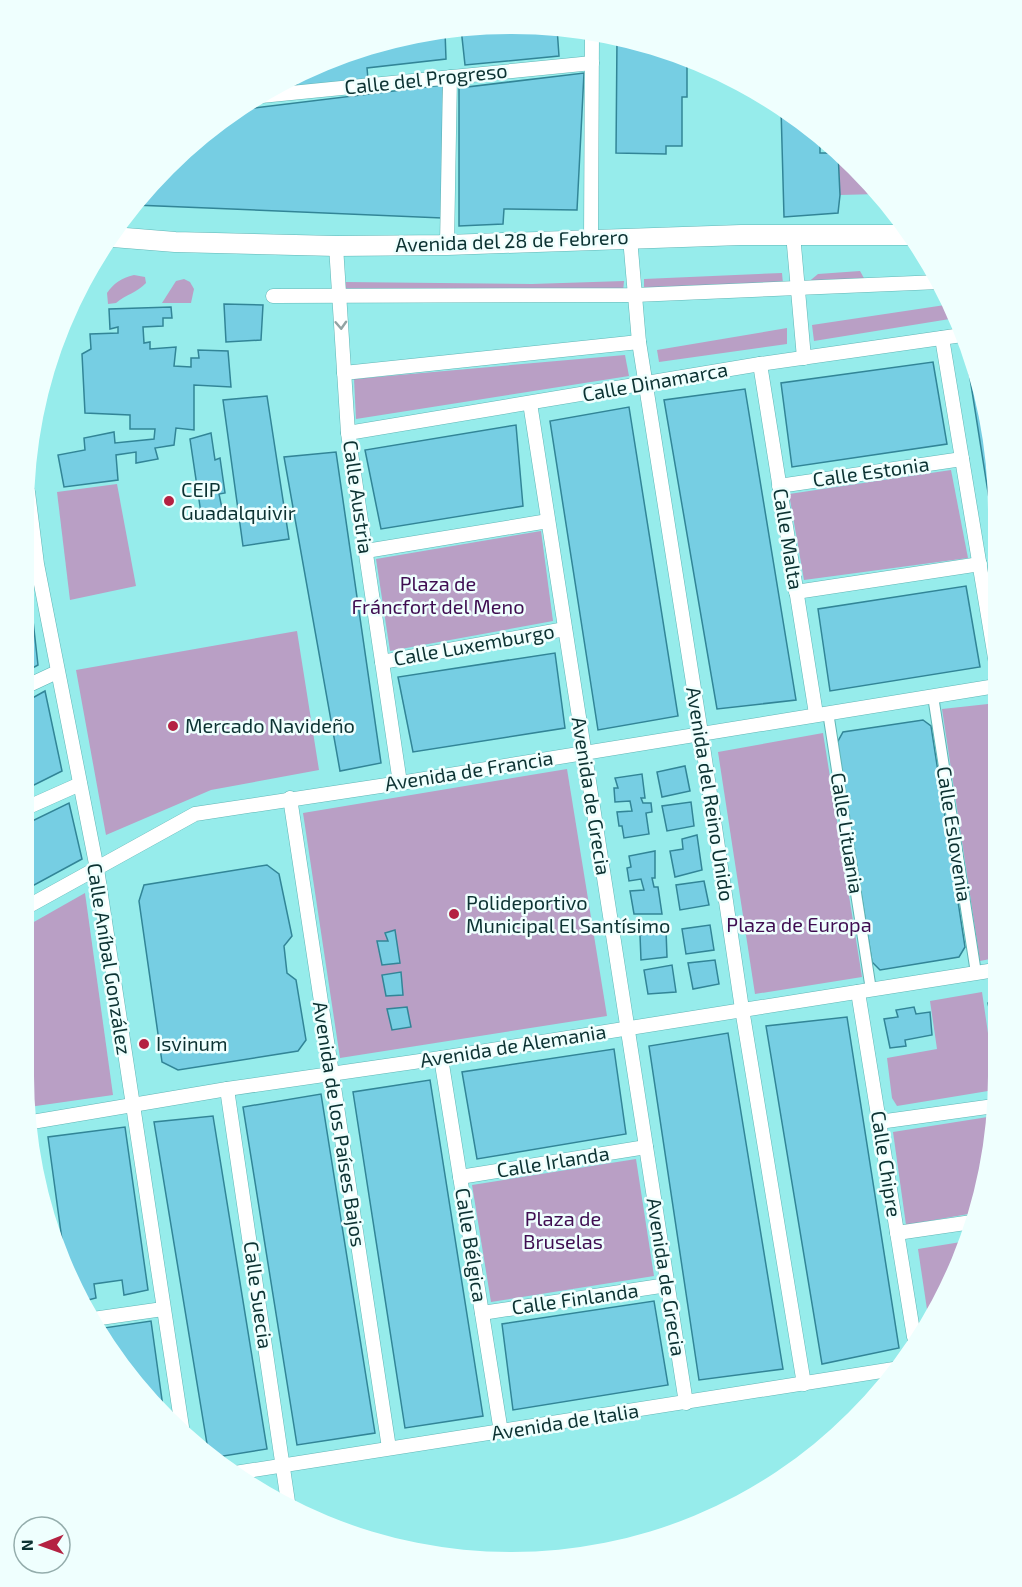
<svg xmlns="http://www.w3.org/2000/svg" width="1022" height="1587" font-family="'Exo 2',sans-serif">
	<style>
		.green { fill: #b99fc5 }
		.building { fill: #76cee3; stroke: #328597; stroke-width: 1.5 }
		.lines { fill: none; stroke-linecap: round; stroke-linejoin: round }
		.pedestrian-casing { stroke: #61b6b6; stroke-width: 12 }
		.minor-casing { stroke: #61b6b6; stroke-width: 15 }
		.secondary-casing { stroke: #61b6b6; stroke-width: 21 }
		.pedestrian { stroke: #fff; stroke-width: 10 }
		.minor { stroke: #fff; stroke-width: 14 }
		.secondary { stroke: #fff; stroke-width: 20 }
		.oneway { stroke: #92a3a3 }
		.poi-dot { fill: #b42242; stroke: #effffe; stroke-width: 2 }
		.labels { text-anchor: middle; stroke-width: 5; stroke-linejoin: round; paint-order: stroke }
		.street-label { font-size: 20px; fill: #0c3232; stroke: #effffe }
		.poi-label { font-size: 20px; fill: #0c3232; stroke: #effffe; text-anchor: start }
		.park-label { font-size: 20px; fill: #3f0d51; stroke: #effffe }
	</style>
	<rect width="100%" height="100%" fill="#96eceb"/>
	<g class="green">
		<path d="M838,152L878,194L840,195Z"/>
		<path d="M860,271L865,280L806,284L818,274Z"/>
		<path d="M782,273L783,284L644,291V279Z"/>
		<path d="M134,275L145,277L146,283C138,292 125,295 116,303L108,304L107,293C114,283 121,278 134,275Z"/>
		<path d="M184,279L190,282L194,289L191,303H162L176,281Z"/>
		<path d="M624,281L623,292L346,294L345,282L532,284Z"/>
		<path d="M945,291L956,318L814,341L812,325L945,305Z"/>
		<path d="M787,328V344L659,362L657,350Z"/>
		<path d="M625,355L629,376L356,419L354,379Z"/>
		<path d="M951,470L968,558L804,580L789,494Z"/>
		<path d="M117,484L136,586L70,600L57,492Z"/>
		<path d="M541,531L553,621L390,651L376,559Z"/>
		<path d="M297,631L319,770L211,790L106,835L76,670Z"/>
		<path d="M988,704L996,752L995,958L980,961L942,709Z"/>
		<path d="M823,733L862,977L755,994L718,752Z"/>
		<path d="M567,769L607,1016L340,1058L303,813Z"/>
		<path d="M85,893L113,1095L29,1107L24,1076L25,927Z"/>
		<path d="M982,992L989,1040H994V1090L897,1106L892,1098L887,1058L937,1049L930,1001Z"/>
		<path d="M994,1116V1139L974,1213L906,1225L893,1132Z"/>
		<path d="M636,1159L654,1276L491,1302L472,1185Z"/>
		<path d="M967,1241L961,1263L928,1316L918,1249Z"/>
	</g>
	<g class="building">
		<path d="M479,25L557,28L559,56L465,65L461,28Z"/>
		<path d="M445,31L446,59L367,68L368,79L298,88L293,76L385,41Z"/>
		<path d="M617,38L667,50L687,59V97H682V146H666V154L616,153Z"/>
		<path d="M584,73L577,210L504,209L503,224L459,226V88Z"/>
		<path d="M443,85L442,218L135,205L145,190L214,125L238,110Z"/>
		<path d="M781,108L820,136V153H830V143L838,152L840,195L838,213L784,217Z"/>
		<path d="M224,304L263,305L261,340L226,342Z"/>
		<path d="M171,307L172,318H163V326L143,327L144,343L150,342V349L176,347L174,366L191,367V358H199L198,350L228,351L231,387L194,385V430L176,428L174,445L155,448L158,459L136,463V452L116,455L118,480L64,487L58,455L85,450L84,438L114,432L115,443L154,439L155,429H130V415L85,413L82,354L91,349L90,334L118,333V327L110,329L109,309Z"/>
		<path d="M969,352L981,385L997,479V549L966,353Z"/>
		<path d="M933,362L947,444L792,467L781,383Z"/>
		<path d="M745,389L796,700L717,709L664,400Z"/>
		<path d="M267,396L289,539L243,546L223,400Z"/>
		<path d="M629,407L678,716L598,730L550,421Z"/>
		<path d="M516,425L523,506L381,529L365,450Z"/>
		<path d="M211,433L215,460L220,458L225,493L219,494L223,513L202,520L190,439Z"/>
		<path d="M336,452L381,763L340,771L284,457Z"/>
		<path d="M28,576L38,665L27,671V576Z"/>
		<path d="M966,586L980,667L830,691L818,609Z"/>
		<path d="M555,653L565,728L413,752L398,677Z"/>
		<path d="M45,691L62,771L26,789L27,701Z"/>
		<path d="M923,720L931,726L965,947L959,957L880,970L872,962L837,743L843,732Z"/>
		<path d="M685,766L690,791L662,797L657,772Z"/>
		<path d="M642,774L645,798H641L643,803H651L652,812L646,813L649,834L624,838L622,826H619L617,812L632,811L630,801L615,802L614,788H618L615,778Z"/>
		<path d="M691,802L694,826L667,831L662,806Z"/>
		<path d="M69,803L82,859L25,890L26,824Z"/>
		<path d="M697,835L702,870L675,877L670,851L683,849L682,839Z"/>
		<path d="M655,851V878H652L654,887H658L662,914H634L630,891L644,890L641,879L629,881L627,868L631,867L629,856Z"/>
		<path d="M267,865L279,874L292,936L284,946L287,973L296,980L306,1040L298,1051L178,1070L162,1062L139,901L144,885Z"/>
		<path d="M704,881L709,905L680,910L676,885Z"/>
		<path d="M710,925L714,950L686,954L682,929Z"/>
		<path d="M395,930L400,963L382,965L377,941H388L385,933Z"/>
		<path d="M666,930L667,957L641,960L640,935Z"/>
		<path d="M715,960L719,984L693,989L688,963Z"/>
		<path d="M672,965L676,992L648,994L644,970Z"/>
		<path d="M401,972L403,995L386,996L382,975Z"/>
		<path d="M995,1001L994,1032L988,1003Z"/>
		<path d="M407,1007L411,1027L392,1030L387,1009Z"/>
		<path d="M914,1007L916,1014L930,1012L932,1035L905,1040L906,1046L890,1048L884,1019L898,1017L896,1010Z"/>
		<path d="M847,1017L899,1348L822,1364L766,1026Z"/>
		<path d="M728,1033L783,1369L699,1380L649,1046Z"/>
		<path d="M614,1049L626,1134L477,1159L462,1072Z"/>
		<path d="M430,1080L483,1416L405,1428L353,1092Z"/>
		<path d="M321,1094L375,1433L297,1445L243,1107Z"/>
		<path d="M213,1116L267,1449L211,1458L209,1456L154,1122Z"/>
		<path d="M125,1127L148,1290L124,1295L122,1280L94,1284L96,1298L84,1301L65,1262L48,1137Z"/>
		<path d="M654,1301L668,1385L513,1410L502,1324Z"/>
		<path d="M151,1321L163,1407L106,1347L97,1329Z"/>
	</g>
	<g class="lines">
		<g class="pedestrian-casing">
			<g id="pedestrian">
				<path d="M933,696L976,973"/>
				<path d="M828,712L871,990"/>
			</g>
		</g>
		<g class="minor-casing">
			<g id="minor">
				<path d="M261,96L592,63"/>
				<path d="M793,234L804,358"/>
				<path d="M630,238L639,342L701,733L742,1009L804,1384"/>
				<path d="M591,241L592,32"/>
				<path d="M447,245L450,77"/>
				<path d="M336,246L348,433L400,783"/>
				<path d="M273,296L635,295L939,282"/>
				<path d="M942,338L996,664"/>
				<path d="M760,364L816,714"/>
				<path d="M344,373L639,342"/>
				<path d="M530,403L686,1403"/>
				<path d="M348,433L760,364L962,335"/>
				<path d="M779,486L962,459"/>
				<path d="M28,492L37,564L97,869L182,1427"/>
				<path d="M366,551L548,521"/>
				<path d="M796,592L980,564"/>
				<path d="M382,662L565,629"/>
				<path d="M27,686L57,672"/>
				<path d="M290,798L389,1448"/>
				<path d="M26,808L80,784"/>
				<path d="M25,908L195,814L400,783L996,686"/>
				<path d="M858,992L914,1337"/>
				<path d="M441,1058L501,1432"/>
				<path d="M227,1089L288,1502"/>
				<path d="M32,1122L227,1089L441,1058L995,970"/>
				<path d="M879,1122L994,1106"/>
				<path d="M460,1177L646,1147"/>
				<path d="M897,1233L972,1222"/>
				<path d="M482,1313L667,1285"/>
				<path d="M93,1319L163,1309"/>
				<path d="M235,1473L894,1369"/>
			</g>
		</g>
		<g class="secondary-casing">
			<path id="secondary" d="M113,237L175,242L336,246L447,245L741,235H910"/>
		</g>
		<use href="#pedestrian" class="pedestrian"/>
		<use href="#minor" class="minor"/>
		<use href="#secondary" class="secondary"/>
	</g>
	<defs><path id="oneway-chevron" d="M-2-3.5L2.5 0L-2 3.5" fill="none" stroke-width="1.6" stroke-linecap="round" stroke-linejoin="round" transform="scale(1.5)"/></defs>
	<use class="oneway" href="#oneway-chevron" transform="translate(341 325) rotate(87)"/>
	<g class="poi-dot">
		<circle cx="169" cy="501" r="6"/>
		<circle cx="173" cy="726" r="6"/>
		<circle cx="454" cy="914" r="6"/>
		<circle cx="144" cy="1044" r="6"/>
	</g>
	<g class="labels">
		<g class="street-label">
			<text transform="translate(426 79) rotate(-6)" y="7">Calle del Progreso</text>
			<text transform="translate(512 241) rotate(-2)" y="7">Avenida del 28 de Febrero</text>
			<text transform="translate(655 382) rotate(-10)" y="7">Calle Dinamarca</text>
			<text transform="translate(871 472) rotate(-8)" y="7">Calle Estonia</text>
			<text transform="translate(358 497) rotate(82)" y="7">Calle Austria</text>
			<text transform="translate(788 539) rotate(81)" y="7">Calle Malta</text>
			<text transform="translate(474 645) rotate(-10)" y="7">Calle Luxemburgo</text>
			<text transform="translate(469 771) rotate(-9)" y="7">Avenida de Francia</text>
			<text transform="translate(710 794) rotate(81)" y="7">Avenida del Reino Unido</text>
			<text transform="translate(591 796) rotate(81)" y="7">Avenida de Grecia</text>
			<text transform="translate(847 833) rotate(81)" y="7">Calle Lituania</text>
			<text transform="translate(954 834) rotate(81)" y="7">Calle Eslovenia</text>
			<text transform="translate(109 959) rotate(81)" y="7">Calle Aníbal González</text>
			<text transform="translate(513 1046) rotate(-9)" y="7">Avenida de Alemania</text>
			<text transform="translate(339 1124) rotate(81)" y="7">Avenida de los Países Bajos</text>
			<text transform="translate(553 1162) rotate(-9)" y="7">Calle Irlanda</text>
			<text transform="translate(886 1164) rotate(81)" y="7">Calle Chipre</text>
			<text transform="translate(471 1245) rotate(81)" y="7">Calle Bélgica</text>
			<text transform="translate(666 1277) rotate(81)" y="7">Avenida de Grecia</text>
			<text transform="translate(258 1295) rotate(82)" y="7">Calle Suecia</text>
			<text transform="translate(575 1299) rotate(-8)" y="7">Calle Finlanda</text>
			<text transform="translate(565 1422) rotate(-9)" y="7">Avenida de Italia</text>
		</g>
		<g class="poi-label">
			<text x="181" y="497">CEIP<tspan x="181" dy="23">Guadalquivir</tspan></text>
			<text x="185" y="733">Mercado Navideño</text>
			<text x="466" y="910">Polideportivo<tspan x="466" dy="23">Municipal El Santísimo</tspan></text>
			<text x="156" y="1051">Isvinum</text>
		</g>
		<g class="park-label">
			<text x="438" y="591">Plaza de<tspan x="438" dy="23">Fráncfort del Meno</tspan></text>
			<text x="799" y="932">Plaza de Europa</text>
			<text x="563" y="1226">Plaza de<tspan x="563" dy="23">Bruselas</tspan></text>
		</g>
	</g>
	<path d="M0 0H1022V1587H0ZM510 34H512A476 476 0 0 1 988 510V1076A476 476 0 0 1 512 1552H510A476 476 0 0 1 34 1076V510A476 476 0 0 1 510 34Z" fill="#effffe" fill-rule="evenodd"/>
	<g transform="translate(42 1545) rotate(269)"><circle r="28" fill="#effffe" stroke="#94adac" stroke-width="1.5"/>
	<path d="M0-4.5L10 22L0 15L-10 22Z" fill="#b42242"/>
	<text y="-9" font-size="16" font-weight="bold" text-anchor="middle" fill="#0c3232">N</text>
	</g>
</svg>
